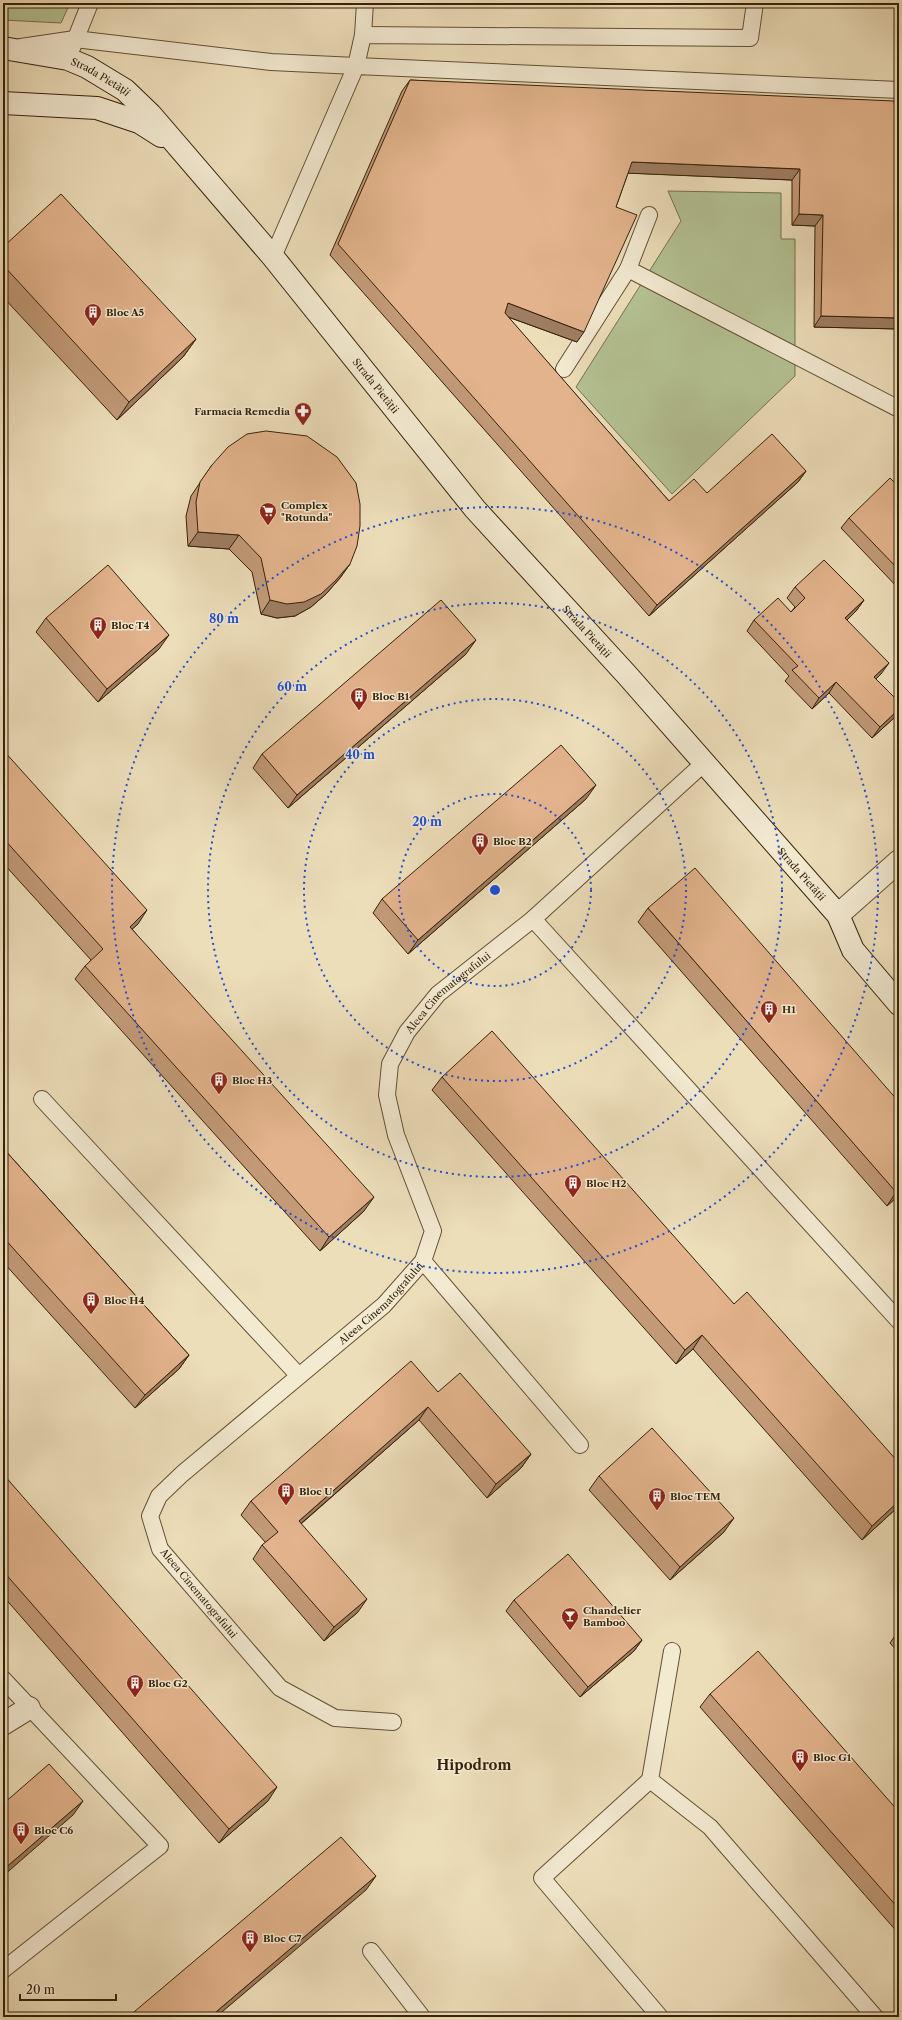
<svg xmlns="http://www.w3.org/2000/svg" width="902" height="2020" font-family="'Libre Caslon Text',serif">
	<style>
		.green { fill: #b4c293; stroke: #74724e }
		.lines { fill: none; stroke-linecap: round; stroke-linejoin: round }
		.lane-casing { stroke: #635034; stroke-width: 18 }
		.street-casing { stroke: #635034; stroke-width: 24 }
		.secondary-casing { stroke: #352108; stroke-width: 24 }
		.lane { stroke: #f3ead2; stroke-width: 16 }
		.street { stroke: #f3ead2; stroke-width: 22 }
		.secondary { stroke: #f3ead2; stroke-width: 22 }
		.wall { fill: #c29a78; stroke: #352108 }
		.shaded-wall { fill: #9e7d62; stroke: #352108 }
		.building { fill: #e2b38c; stroke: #352108 }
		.ring { fill: none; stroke: #1d4ed8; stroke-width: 2; stroke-dasharray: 2 4 }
		.labels { text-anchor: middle; stroke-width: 3; stroke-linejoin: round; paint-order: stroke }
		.street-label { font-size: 10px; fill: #352108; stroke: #f3ead2 }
		.poi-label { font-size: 10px; font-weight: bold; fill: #352108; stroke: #f3ead2; text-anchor: start }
		.district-label { font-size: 14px; font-weight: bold; fill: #352108; stroke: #f3ead2 }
		.centre { fill: #1d4ed8; stroke: #f3ead2; stroke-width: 2 }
		.ring-label { font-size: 12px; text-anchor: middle; font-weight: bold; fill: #1d4ed8; stroke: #f3ead2; stroke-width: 3; stroke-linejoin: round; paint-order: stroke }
	</style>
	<rect width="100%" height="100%" fill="#eddeba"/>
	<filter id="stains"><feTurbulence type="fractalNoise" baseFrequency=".005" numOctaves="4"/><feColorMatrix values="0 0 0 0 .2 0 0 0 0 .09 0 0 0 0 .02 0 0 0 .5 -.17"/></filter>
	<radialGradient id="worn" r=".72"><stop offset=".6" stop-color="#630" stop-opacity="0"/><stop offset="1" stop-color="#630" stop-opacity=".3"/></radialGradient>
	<g class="green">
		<path d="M3,3H70L61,23L3,20Z"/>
		<path d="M668,191L781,193V239H795V376L672,494L576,387L681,221Z"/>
	</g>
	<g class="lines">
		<g class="lane-casing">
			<g id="lane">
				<path d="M363,35L365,3"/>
				<path d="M21,47L75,39L271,62L356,66L363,35L750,38L755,3"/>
				<path d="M72,48L90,3"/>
				<path d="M649,215L628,269L899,409"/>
				<path d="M273,257L356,66L899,90"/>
				<path d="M564,369L628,269"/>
				<path d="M533,919L899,1321"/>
				<path d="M42,1099L299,1376"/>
				<path d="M423,1261L580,1445"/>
				<path d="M672,1651L650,1780L710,1827L875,2017"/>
				<path d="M3,1679L160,1846L3,1970"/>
				<path id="s1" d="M393,1722L335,1718L280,1688L160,1549L150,1516L159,1496L182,1474L384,1305L423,1261L433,1231L396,1135L387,1095L390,1064L407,1032L438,994L533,919L703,764"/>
				<path d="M650,1780L542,1878L660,2017"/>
				<path d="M371,1951L422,2017"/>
			</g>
		</g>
		<g class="street-casing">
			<g id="street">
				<path d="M838,915L899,861"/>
				<path d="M3,1724L29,1708"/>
			</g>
		</g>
		<g class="secondary-casing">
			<g id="secondary">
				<path id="s2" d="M3,48L68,59L87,67L125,90L151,115L273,257L475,509L627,675L838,915L853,950L899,1004"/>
				<path d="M3,103L97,108L139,122L161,136"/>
			</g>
		</g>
		<use href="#lane" class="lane"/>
		<use href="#street" class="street"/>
		<use href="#secondary" class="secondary"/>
	</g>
	<g class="wall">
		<path d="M410,80L899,109V329L814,327L815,226L792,225V180L628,173L616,207L577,342L508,317L669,501L707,493L806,471L798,482L649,616L330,255L402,91Z"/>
		<path d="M3,247L196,339L183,357L117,420L3,297Z"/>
		<path d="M212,465L350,564L340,578L326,594L311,607L295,616L277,618L261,614L252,572L229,549L188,546L186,516L191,496Z"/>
		<path d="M899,487V589L841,528L849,518Z"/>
		<path d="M795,587L864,600L856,611L847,620L881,674L876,679L895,717L872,738L829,693L812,709L785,681L789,676L747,631L754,620L791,612L795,607L787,598Z"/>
		<path d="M46,618L159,649L98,702L36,632Z"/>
		<path d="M466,654L288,808L253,768L262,754Z"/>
		<path d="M3,750L138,924L132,929L364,1211L320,1251L75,979L85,966L91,960L3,863Z"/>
		<path d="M586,799L408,954L373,913L382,899Z"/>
		<path d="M648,908L899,1195L887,1206L638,922Z"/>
		<path d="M442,1077L734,1304L899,1463V1506L862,1540L693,1349L676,1364L432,1090Z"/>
		<path d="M3,1148L189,1355L179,1369L135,1408L3,1262Z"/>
		<path d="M438,1392L531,1454L521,1468L487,1498L419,1420L301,1524L358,1612L324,1641L253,1559L262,1545L266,1543L241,1515L251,1501Z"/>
		<path d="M3,1474L268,1801L219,1843L3,1596Z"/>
		<path d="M599,1476L724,1532L670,1580L589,1490Z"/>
		<path d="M514,1600L642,1640L634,1651L580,1697L506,1611Z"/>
		<path d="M899,1630V1653L890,1643Z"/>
		<path d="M710,1694L899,1812V1934L700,1707Z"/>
	</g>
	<g class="shaded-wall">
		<path d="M632,162L800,169L792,180L624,173Z"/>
		<path d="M799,214L823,215L815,226L792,225Z"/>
		<path d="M508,303L584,332L577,342L500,314Z"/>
		<path d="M821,316L899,318V329L814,327Z"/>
		<path d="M196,339L183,357L117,420L129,402Z"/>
		<path d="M806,471L798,482L649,616L657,605Z"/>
		<path d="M198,532L239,535L229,549L188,546Z"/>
		<path d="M350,564L340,578L326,594L311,607L295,616L277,618L261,614L270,600Z"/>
		<path d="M864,600L856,611L838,629L845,618Z"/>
		<path d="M169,635L159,649L98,702L107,689Z"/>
		<path d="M476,640L466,654L288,808L297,795Z"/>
		<path d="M889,663L881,674L867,688L874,677Z"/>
		<path d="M836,682L829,693L812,709L819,698Z"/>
		<path d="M899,709V711L895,717L872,738L880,727Z"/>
		<path d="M596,785L586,799L408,954L418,940Z"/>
		<path d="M147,910L138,924L120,940L130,927Z"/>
		<path d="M899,1190V1195L887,1206L896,1192Z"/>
		<path d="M374,1197L364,1211L320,1251L329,1237Z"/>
		<path d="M702,1335L693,1349L676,1364L685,1350Z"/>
		<path d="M189,1355L179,1369L135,1408L145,1395Z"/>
		<path d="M428,1407L419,1420L289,1534L299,1521Z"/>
		<path d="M531,1454L521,1468L487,1498L496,1484Z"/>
		<path d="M899,1501V1506L862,1540L872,1526Z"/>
		<path d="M734,1518L724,1532L670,1580L680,1567Z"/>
		<path d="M367,1599L358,1612L324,1641L334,1627Z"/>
		<path d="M642,1640L634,1651L580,1697L588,1687Z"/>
		<path d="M277,1787L268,1801L219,1843L229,1829Z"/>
		<path d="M83,1801L73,1815L3,1876V1870Z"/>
		<path d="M376,1876L366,1890L216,2017H210Z"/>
	</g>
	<g class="building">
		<path d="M410,80L894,101L895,109H899V318L821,316L823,215L799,214L800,169L632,162L616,207L637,215L584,332L508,303L505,313L669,501L694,479L707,493L772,434L806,471L657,605L338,244Z"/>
		<path d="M61,194L196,339L129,402L3,265V247Z"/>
		<path d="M266,431L307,436L337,457L356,483L360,504V526L357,546L350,564L336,580L321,594L304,602L287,604L270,600L261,558L239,535L198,532L196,502L200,482L212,465L228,447L247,434Z"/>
		<path d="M890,478L899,487V570L849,518Z"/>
		<path d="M824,560L864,600L845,618L889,663L874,677L899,702V709L880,727L836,682L819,698L792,670L798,666L754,620L778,598L791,612L805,598L795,587Z"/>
		<path d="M108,565L169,635L107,689L46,618Z"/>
		<path d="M441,600L476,640L297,795L262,754Z"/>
		<path d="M561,745L596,785L418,940L382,899Z"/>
		<path d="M3,750L147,910L130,927L374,1197L329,1237L85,966L103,949L3,838Z"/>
		<path d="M695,868L899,1102V1190L896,1192L648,908Z"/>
		<path d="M492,1031L734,1304L747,1292L899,1463V1501L872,1526L702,1335L685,1350L442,1077Z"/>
		<path d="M3,1148L189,1355L145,1395L3,1237Z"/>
		<path d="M411,1361L438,1392L460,1373L531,1454L496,1484L428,1407L299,1521L367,1599L334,1627L262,1545L278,1532L251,1501Z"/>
		<path d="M652,1428L734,1518L680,1567L599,1476Z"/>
		<path d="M3,1474L277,1787L229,1829L3,1571Z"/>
		<path d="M568,1554L642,1640L588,1687L514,1600Z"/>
		<path d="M758,1651L899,1812V1909L710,1694Z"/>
		<path d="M49,1764L83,1801L3,1870V1804Z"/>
		<path d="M341,1837L376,1876L210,2017H128Z"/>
	</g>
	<g class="ring">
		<circle cx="495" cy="890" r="96"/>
		<circle cx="495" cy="890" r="191"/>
		<circle cx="495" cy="890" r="287"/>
		<circle cx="495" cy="890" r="383"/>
	</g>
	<defs>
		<g id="building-pin" transform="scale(0.9)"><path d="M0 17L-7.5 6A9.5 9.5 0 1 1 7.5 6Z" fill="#8f2418" stroke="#f3ead2"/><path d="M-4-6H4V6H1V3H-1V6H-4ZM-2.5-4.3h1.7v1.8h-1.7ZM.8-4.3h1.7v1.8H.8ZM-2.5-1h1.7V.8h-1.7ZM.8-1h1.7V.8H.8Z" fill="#fff"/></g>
		<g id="pharmacy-pin" transform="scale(0.9)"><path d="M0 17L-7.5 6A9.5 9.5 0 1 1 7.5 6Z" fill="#8f2418" stroke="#f3ead2"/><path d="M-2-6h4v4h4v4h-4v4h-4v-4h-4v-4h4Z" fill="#fff"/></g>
		<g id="supermarket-pin" transform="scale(0.9)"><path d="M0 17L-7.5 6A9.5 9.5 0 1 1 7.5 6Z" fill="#8f2418" stroke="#f3ead2"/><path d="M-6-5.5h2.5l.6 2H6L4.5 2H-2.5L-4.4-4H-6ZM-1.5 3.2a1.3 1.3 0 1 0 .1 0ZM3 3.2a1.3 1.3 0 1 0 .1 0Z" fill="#fff"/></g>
		<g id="bar-pin" transform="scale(0.9)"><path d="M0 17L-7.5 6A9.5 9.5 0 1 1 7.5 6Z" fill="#8f2418" stroke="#f3ead2"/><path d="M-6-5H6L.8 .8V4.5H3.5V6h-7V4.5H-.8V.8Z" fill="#fff"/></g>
	</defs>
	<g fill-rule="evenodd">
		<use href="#building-pin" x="93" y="312"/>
		<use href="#pharmacy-pin" x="303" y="411"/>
		<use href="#supermarket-pin" x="268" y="511"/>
		<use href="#building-pin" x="98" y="625"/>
		<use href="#building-pin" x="359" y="696"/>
		<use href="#building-pin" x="480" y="841"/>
		<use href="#building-pin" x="769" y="1009"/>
		<use href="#building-pin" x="219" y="1080"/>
		<use href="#building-pin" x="573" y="1183"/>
		<use href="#building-pin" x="91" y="1300"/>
		<use href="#building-pin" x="286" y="1491"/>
		<use href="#building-pin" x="657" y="1496"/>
		<use href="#bar-pin" x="570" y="1616"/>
		<use href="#building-pin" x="135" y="1683"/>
		<use href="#building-pin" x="800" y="1757"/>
		<use href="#building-pin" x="21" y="1830"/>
		<use href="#building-pin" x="250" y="1938"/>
	</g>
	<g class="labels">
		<g class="street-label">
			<text dy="4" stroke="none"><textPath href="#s2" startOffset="103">Strada Pietății</textPath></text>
			<text dy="4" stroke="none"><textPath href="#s2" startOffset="519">Strada Pietății</textPath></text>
			<text dy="4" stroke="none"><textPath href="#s2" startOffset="843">Strada Pietății</textPath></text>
			<text dy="4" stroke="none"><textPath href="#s2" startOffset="1167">Strada Pietății</textPath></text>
			<text dy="4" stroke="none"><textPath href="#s1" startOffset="1015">Aleea Cinematografului</textPath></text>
			<text dy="4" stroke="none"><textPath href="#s1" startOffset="655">Aleea Cinematografului</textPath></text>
			<text transform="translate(199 1593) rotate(50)" y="4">Aleea Cinematografului</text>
		</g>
		<g class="poi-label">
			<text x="106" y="316">Bloc A5</text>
			<text x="290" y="415" text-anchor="end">Farmacia Remedia</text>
			<text x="281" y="509">Complex<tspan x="281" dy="12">"Rotunda"</tspan></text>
			<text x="111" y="629">Bloc T4</text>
			<text x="372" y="700">Bloc B1</text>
			<text x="493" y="845">Bloc B2</text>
			<text x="782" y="1013">H1</text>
			<text x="232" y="1084">Bloc H3</text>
			<text x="586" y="1187">Bloc H2</text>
			<text x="104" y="1304">Bloc H4</text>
			<text x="299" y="1495">Bloc U</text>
			<text x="670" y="1500">Bloc TEM</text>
			<text x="583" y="1614">Chandelier<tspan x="583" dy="12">Bamboo</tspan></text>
			<text x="148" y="1687">Bloc G2</text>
			<text x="813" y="1761">Bloc G1</text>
			<text x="34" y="1834">Bloc C6</text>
			<text x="263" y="1942">Bloc C7</text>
		</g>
		<g class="district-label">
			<text x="474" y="1770">Hipodrom</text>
		</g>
	</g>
	<circle cx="495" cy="890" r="6" class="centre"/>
	<g class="ring-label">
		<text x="224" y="623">80 m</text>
		<text x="292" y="691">60 m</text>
		<text x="360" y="759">40 m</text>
		<text x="427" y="826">20 m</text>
	</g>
	<rect width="902" height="2020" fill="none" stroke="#eddeba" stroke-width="16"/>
	<rect x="4" y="4" width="894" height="2012" fill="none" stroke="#352108" stroke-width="2"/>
	<rect x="8" y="8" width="886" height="2004" fill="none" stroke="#352108"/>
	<path d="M20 1994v6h96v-6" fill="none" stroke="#352108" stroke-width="2"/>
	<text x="26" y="1994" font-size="12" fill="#352108" stroke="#f3ead2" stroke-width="3" paint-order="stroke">20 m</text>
	<rect width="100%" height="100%" filter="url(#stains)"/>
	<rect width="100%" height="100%" fill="url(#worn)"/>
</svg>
